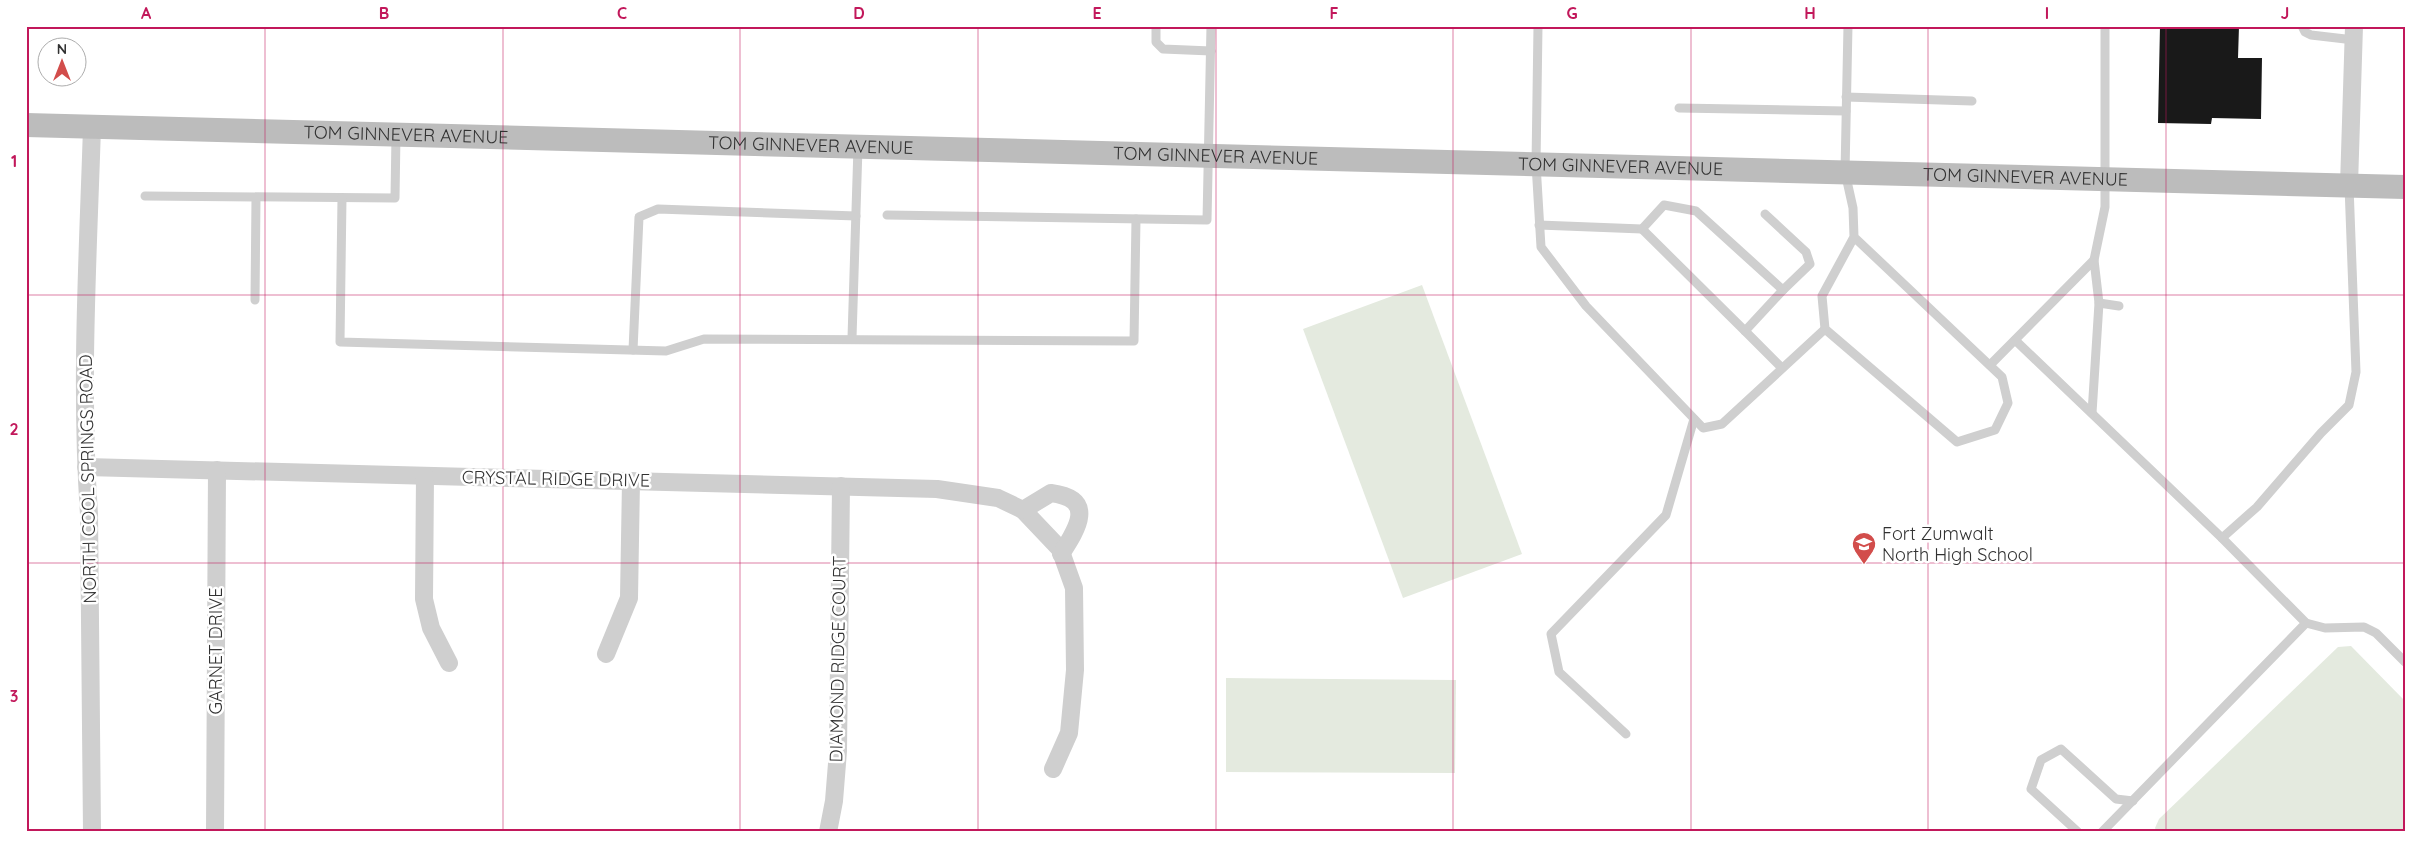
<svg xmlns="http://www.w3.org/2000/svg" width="2431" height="858" font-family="Quicksand,sans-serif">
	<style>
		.green { fill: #e4eadf }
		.building { fill: #191919 }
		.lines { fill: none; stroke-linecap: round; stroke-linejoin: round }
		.lane { stroke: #cfcfcf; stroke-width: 9 }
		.street { stroke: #cfcfcf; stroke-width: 18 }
		.secondary { stroke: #bcbcbc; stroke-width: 24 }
		.grid { fill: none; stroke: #c2185b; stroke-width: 1; stroke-opacity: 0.55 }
		.labels { text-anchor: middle; stroke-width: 5; stroke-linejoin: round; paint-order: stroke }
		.street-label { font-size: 18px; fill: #323232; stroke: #fff }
		.poi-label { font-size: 18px; fill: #323232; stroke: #fff; text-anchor: start }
		.neatline { fill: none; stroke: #c2185b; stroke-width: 2 }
		.grid-label { font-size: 16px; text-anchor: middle; font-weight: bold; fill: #c2185b }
	</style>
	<rect width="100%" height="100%" fill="#fff"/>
	<g class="green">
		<path d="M1422,285L1522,554L1403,598L1303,329Z"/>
		<path d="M2351,646L2405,701V832H2157L2155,828L2159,819L2338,647Z"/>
		<path d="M1226,678L1456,680L1455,773L1226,772Z"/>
	</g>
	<path class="building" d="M2160,26H2239L2238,58H2262L2261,119L2212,118L2211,124L2158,123Z"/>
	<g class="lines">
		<g class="lane">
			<path d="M1156,26V42L1163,49L1211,51"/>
			<path d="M1538,26L1536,164L1541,247L1586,306L1703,428L1722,424L1825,329"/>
			<path d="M1848,26L1845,172L1853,208L1854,237L1822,296L1825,329L1957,442L1995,430L2008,403L2002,377L1854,237"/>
			<path d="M2302,26L2305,32L2311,35L2354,40"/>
			<path d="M1846,97L1972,101"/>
			<path d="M1679,108L1846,111"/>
			<path d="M145,196L395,198L396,135"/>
			<path d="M342,198L340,342L666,351L704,339L1134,341L1136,219"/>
			<path d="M887,215L1207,220L1211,26"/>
			<path d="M1539,225L1642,229L1664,205L1696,211L1783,290L1810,264L1806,252L1765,214"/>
			<path d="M1642,229L1745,331"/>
			<path d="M2094,260L2105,207V26"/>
			<path d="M255,300L256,198"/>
			<path d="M2099,303L2119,306"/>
			<path d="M852,338L858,147"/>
			<path d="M2015,340L2222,538L2257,507L2321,433L2349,405L2356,372L2349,186"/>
			<path d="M633,350L639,217L658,209L856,216"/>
			<path d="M1990,365L2094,260L2099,303L2092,413"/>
			<path d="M1782,368L1745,331L1783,290"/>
			<path d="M2306,623L2325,628L2364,627L2376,633L2405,662"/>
			<path d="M1626,734L1559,672L1551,634L1666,515L1694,419"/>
			<path d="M2078,832L2031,789L2041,760L2061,749L2116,799L2133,801"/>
			<path d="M2102,832L2306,623L2222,538"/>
		</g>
		<g class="street">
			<path d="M92,127C88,255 80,385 89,514L92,832"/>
			<path d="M2349,185L2354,26"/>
			<path d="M86,467L937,489L998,498L1023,510L1060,549L1074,588L1075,670L1069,733L1053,769"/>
			<path d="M425,476L424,599L431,628L449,663"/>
			<path d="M1023,510L1051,493C1096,499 1078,528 1061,554"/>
			<path d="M606,654L629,598L631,481"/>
			<path d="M215,832L217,470"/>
			<path d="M828,832L834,801L838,751L841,486"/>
		</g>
		<path class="secondary" id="s1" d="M26,125L2405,187"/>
	</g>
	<path class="grid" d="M265,26V832M503,26V832M740,26V832M978,26V832M1216,26V832M1453,26V832M1691,26V832M1928,26V832M2166,26V832M26,295H2405M26,563H2405"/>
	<defs>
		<g id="school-pin" transform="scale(1.25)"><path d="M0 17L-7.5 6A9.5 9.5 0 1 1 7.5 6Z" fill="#d24d4b" stroke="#fff"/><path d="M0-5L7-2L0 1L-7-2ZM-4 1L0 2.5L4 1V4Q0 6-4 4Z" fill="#fff"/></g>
	</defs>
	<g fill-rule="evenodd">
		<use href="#school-pin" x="1864" y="544"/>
	</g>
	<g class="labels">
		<g class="street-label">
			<text dy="6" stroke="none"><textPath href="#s1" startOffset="380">TOM GINNEVER AVENUE</textPath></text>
			<text dy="6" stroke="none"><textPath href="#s1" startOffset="785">TOM GINNEVER AVENUE</textPath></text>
			<text dy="6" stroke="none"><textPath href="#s1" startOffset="1190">TOM GINNEVER AVENUE</textPath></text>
			<text dy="6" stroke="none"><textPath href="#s1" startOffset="1595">TOM GINNEVER AVENUE</textPath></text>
			<text dy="6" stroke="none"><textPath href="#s1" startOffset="2000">TOM GINNEVER AVENUE</textPath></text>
			<text transform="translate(88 479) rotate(-91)" y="6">NORTH COOL SPRINGS ROAD</text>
			<text transform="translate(556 479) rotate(1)" y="6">CRYSTAL RIDGE DRIVE</text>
			<text transform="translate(216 651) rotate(-90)" y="6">GARNET DRIVE</text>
			<text transform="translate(838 659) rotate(-89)" y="6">DIAMOND RIDGE COURT</text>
		</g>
		<g class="poi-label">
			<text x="1882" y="540">Fort Zumwalt<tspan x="1882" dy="21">North High School</tspan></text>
		</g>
	</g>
	<rect width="2431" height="858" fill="none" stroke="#ffffff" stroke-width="55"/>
	<g transform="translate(62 62)"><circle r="24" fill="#ffffff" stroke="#adadad"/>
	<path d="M0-4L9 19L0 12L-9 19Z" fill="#d24d4b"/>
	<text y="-8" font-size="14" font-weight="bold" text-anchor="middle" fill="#323232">N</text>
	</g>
	<rect x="28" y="28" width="2376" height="802" class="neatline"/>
	<g class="grid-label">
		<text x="146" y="19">A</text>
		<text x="384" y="19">B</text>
		<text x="622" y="19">C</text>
		<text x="859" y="19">D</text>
		<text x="1097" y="19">E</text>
		<text x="1334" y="19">F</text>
		<text x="1572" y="19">G</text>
		<text x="1810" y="19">H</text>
		<text x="2047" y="19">I</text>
		<text x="2285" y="19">J</text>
		<text x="14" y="167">1</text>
		<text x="14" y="435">2</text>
		<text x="14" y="702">3</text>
	</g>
</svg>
